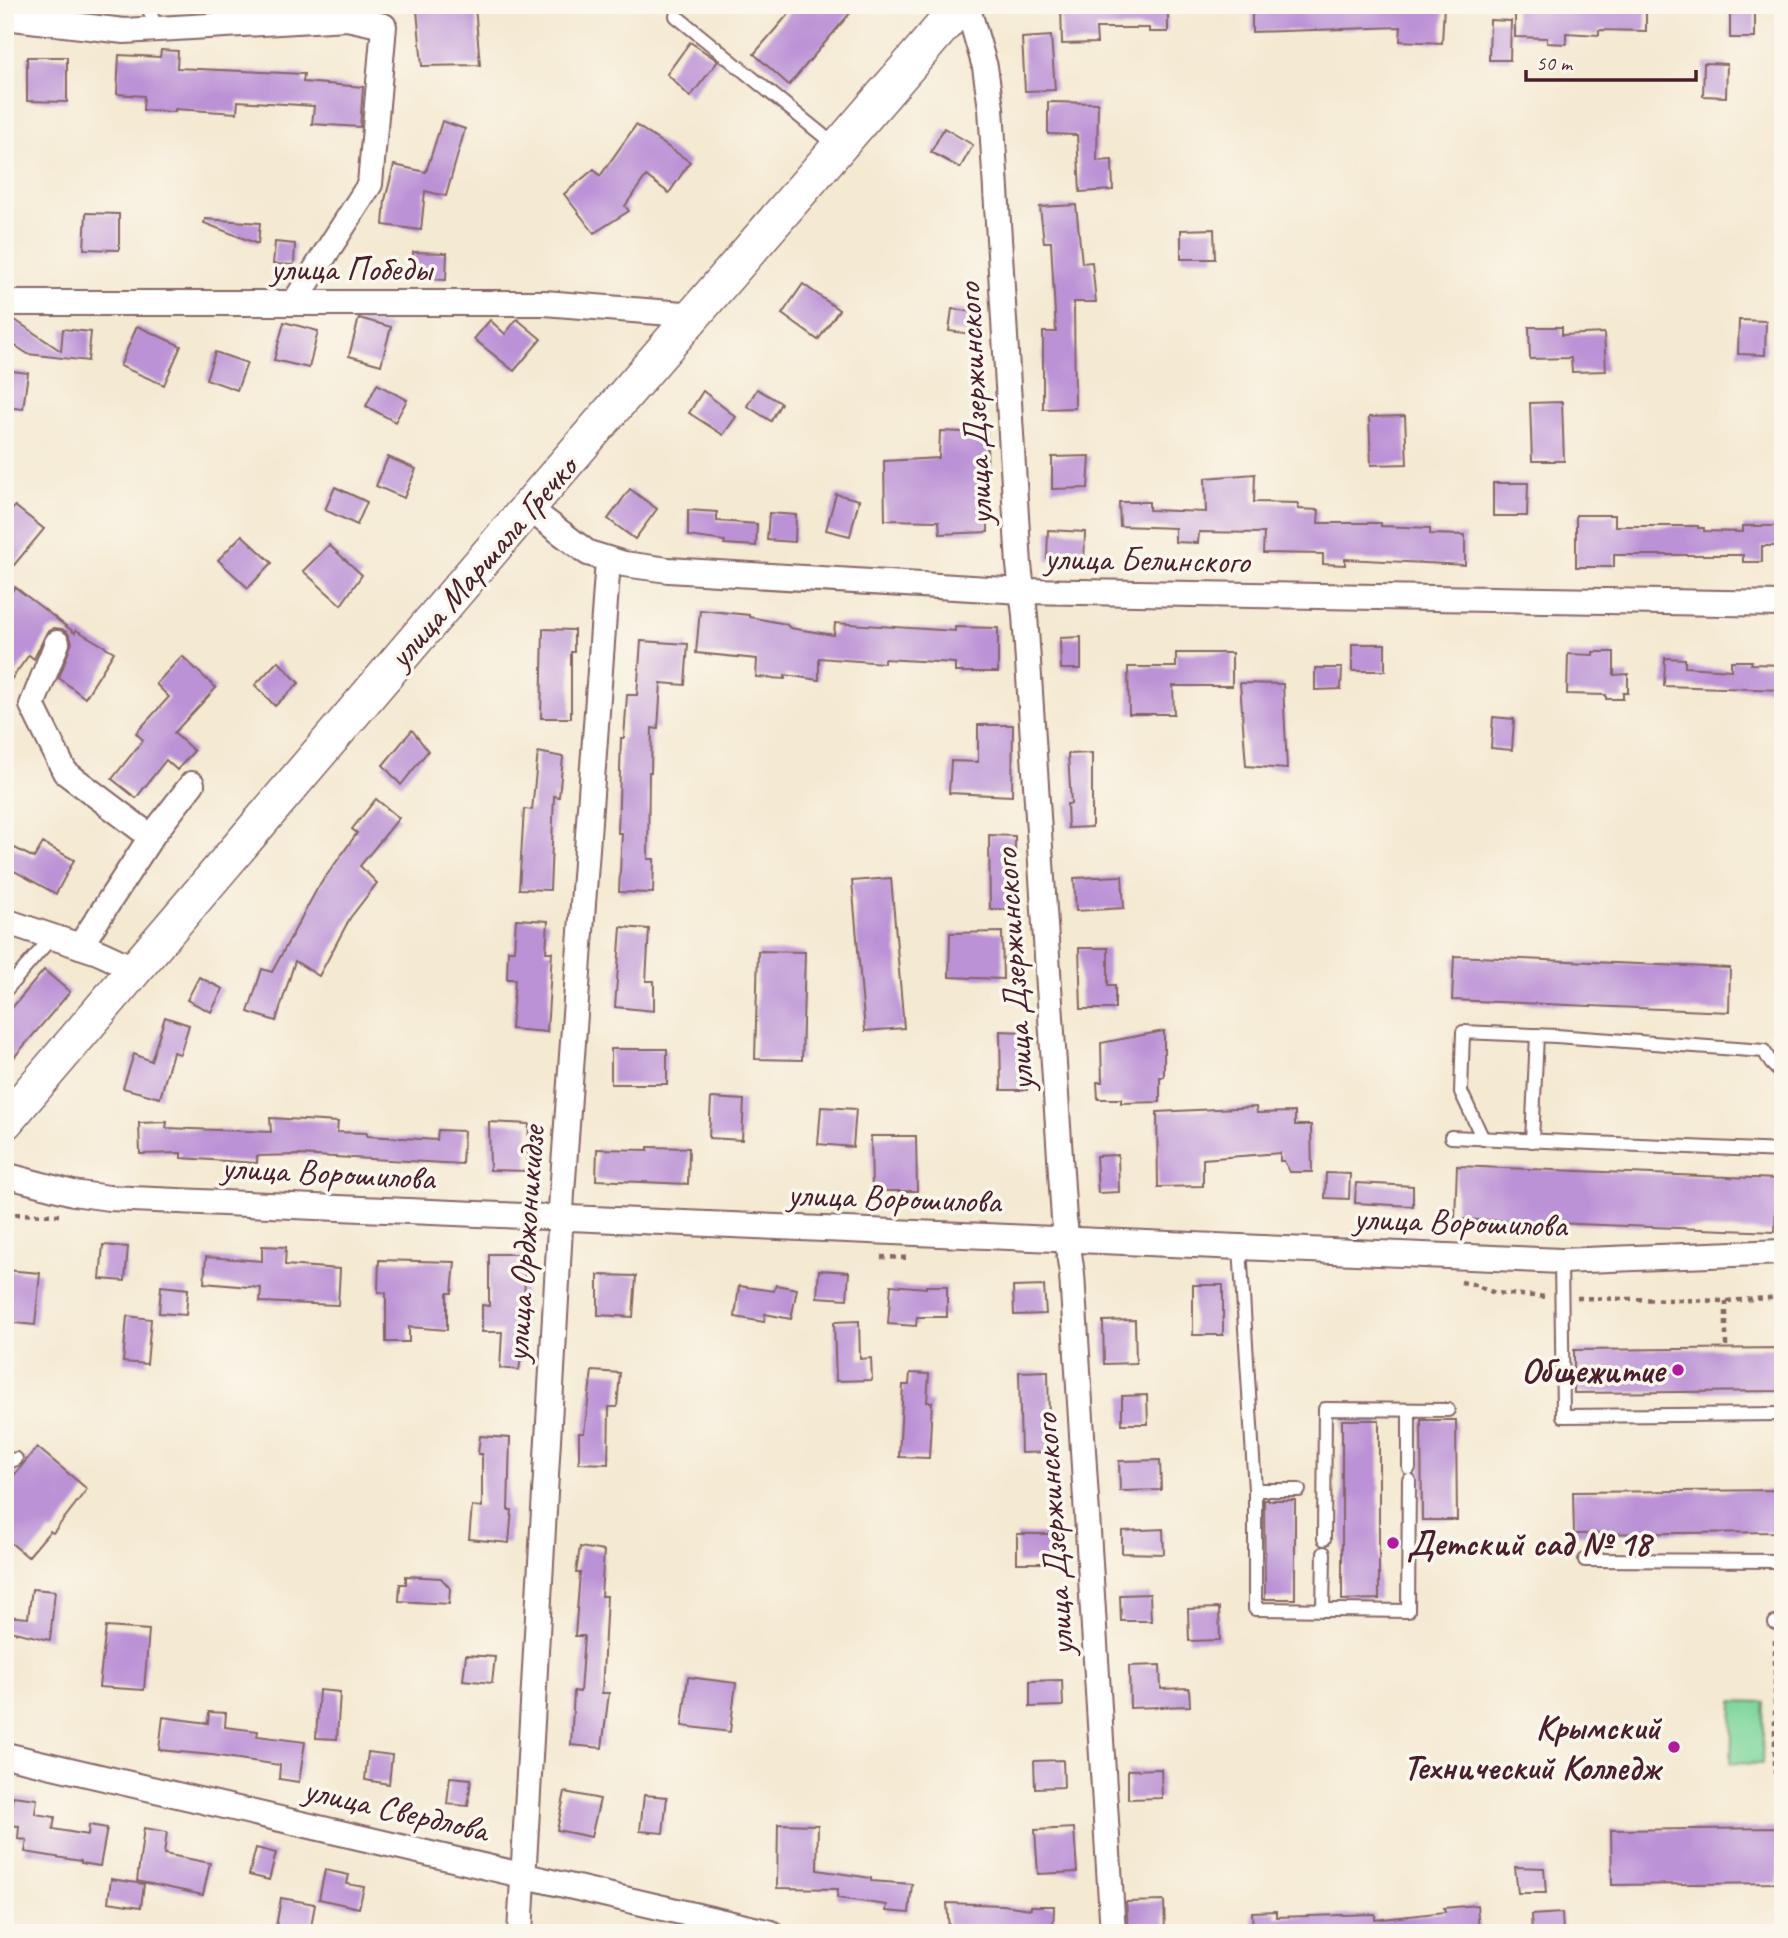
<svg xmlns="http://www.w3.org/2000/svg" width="1788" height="1938" font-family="Caveat,sans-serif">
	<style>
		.green { fill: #7fd79c; stroke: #647b64; stroke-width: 2 }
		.building { fill: #bb92d6 }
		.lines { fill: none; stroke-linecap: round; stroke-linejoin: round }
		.service-casing { stroke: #866665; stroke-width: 16 }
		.minor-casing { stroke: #866665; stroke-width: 28 }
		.secondary-casing { stroke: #866665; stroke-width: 38 }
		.path { stroke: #866665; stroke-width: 4.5; stroke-dasharray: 5 5; stroke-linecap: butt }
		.service { stroke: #fff; stroke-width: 12 }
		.minor { stroke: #fff; stroke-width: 24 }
		.secondary { stroke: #fff; stroke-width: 35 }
		.poi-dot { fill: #b5179e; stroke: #fbf7ec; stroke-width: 2.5 }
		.labels { text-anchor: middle; stroke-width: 7; stroke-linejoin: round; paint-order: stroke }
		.street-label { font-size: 35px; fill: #4a1f2b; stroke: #fbf7ec }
		.poi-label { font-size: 35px; font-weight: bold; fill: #4a1f2b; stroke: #fbf7ec; text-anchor: end }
	</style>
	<rect width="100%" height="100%" fill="#fbf7ec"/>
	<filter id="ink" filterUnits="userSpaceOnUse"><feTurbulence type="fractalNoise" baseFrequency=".0143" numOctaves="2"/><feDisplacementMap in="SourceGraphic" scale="14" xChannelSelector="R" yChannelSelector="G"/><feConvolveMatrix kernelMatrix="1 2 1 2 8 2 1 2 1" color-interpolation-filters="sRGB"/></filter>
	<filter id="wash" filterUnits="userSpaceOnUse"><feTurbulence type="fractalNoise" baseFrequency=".00686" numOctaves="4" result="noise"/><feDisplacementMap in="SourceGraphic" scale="28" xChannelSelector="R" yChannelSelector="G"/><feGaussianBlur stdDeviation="1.57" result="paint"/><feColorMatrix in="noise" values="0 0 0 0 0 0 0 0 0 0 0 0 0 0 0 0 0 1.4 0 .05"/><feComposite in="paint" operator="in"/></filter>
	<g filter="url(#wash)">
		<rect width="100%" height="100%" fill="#f4e9d1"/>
		<path class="green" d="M1733,1701L1764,1702L1762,1764L1731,1763Z"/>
		<g id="blocks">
			<g class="building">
				<path d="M796,5H857L789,85L754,54Z"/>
				<path d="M1061,5H1168V32H1149V28H1096L1097,43L1062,44Z"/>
				<path d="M1252,5H1444L1442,43L1400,41L1401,27L1252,32Z"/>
				<path d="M1515,5L1646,6V31L1599,30V35L1566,33V44L1547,43V38L1515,37Z"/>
				<path d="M475,6L480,65L422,66L417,10Z"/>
				<rect x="1730" y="9" width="25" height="29"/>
				<path d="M1490,20L1511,21L1510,60H1489Z"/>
				<path d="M1051,36L1055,90L1025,91L1022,38Z"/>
				<path d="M690,42L718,61L690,97L667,74Z"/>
				<path d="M161,50L178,51L177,68L304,74L303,82L363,87L360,127L312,124L314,106L238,101L237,113L175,109V112L143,110L144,96L117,94L119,55L160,57Z"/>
				<path d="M27,57H67V102L27,101Z"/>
				<path d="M1704,63L1727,64L1726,97L1703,96Z"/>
				<path d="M1048,102L1098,103L1097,161L1112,160L1113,190L1080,192L1077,135L1048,134Z"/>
				<path d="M442,121L465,129L446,196L425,191L421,230L383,225L385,200L394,165L426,172Z"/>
				<path d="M636,125L690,162L669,193L646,176L625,206L629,211L594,233L564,194L594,169L600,176Z"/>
				<path d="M944,128L973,145L960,168L931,152Z"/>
				<path d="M1076,205L1082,263L1092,262L1096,302H1074L1075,408L1043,409V332H1056L1051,242H1044L1040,207Z"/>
				<path d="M86,213L119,214V250L84,249Z"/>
				<path d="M205,219L260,223L258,244L204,223Z"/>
				<path d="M1214,229L1215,259H1181V230Z"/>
				<path d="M275,242L295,244L294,265L273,264Z"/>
				<path d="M413,252L447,253L446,280L412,278Z"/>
				<path d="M803,284L839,310L818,340L782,314Z"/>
				<path d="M952,309L982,313L979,335L949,331Z"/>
				<path d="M359,318L391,327L381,365L349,356Z"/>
				<path d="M517,319L541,339L514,371L474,339L490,320L505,334Z"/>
				<path d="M15,320L61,351L63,329L91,332L88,361L28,354L5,339V334Z"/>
				<path d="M1739,320L1766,321L1765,355L1738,354Z"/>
				<path d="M284,322L318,331L309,368L274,360Z"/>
				<path d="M137,326L181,346L164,385L120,366Z"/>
				<path d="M1529,327H1562V335L1604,333L1606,371L1572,372L1571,358L1530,359Z"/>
				<path d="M215,352L247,363L237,390L206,379Z"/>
				<path d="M5,370L28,373L23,409L5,407Z"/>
				<path d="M377,384L407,400L395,422L366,406Z"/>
				<path d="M757,389L781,403L771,421L747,406Z"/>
				<path d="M703,391L736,417L723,435L689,413Z"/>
				<path d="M1562,402L1564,461H1532L1530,403Z"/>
				<path d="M1405,416L1407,464L1371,465L1369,417Z"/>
				<path d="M940,431L987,433L988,532L940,534L939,521L885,520L884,461L939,458Z"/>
				<path d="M1090,456L1088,488L1052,489V457Z"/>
				<path d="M388,457L416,469L404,498L376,486Z"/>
				<path d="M1255,474L1254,502L1298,503V509L1319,510L1318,523H1381V526L1430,528V534L1465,535V565L1345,559V565L1323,564V554L1263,553L1264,533L1199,532L1198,543L1175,542V528L1120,526L1119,502H1149V510L1206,512L1205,478Z"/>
				<path d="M1493,483H1528L1527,516H1493Z"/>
				<path d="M335,487L367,502L357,525L325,510Z"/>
				<path d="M630,489L657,509L635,539L608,519Z"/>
				<path d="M836,494L859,500L850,536L826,530Z"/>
				<path d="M15,506L44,529L5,576V518Z"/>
				<path d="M688,510L717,512V521L757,524L756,546L724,544L725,541L688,536Z"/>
				<path d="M769,513L796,515L795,542L767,540Z"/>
				<path d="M1576,515H1615V526H1698V528H1704V531L1743,532V526H1779V546H1762V562H1743V555H1614V567H1576Z"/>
				<path d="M1048,530L1085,532L1084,563L1047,561Z"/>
				<path d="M242,535L272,563L248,588L218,560Z"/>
				<path d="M329,545L362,575L341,605L303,571Z"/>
				<path d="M15,587L75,633L76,630L114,652L85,698L59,678L72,642L68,633L62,629L54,628L47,632L34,659L29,655L5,688V601Z"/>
				<path d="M700,610L749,615V617L786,624L790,628L834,635L835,623L955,631V627L998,628V672H955V663L884,659V663L819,658V680L785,675V679L756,677L757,659L696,653Z"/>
				<path d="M543,629L574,630V652H571V718H541Z"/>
				<path d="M1081,637V669H1061L1060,638Z"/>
				<path d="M641,641L688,644L685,685L661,683L658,729L652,728L651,772H649L648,859H654L653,893L619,892L622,833H618L621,738H624L627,695H637Z"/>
				<rect x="1352" y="644" width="33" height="27"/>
				<path d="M1593,652H1614V675L1628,674V693H1623V699H1606V695L1567,694L1568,654L1593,655Z"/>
				<path d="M1176,653H1232V686H1173L1174,714H1129L1128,667H1176Z"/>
				<path d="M182,656L216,688L174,733L194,751L177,770L166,760L136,798L112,779L143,740L136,733L169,697L156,684Z"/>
				<path d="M1665,658L1685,659V667L1731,670V661H1752L1751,664L1783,665V690L1664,686Z"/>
				<path d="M278,661L299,683L275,706L255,685Z"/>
				<path d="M1315,668H1342L1341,689L1315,690Z"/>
				<path d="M1240,683L1283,684L1287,769L1246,766Z"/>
				<path d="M1493,717L1514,719L1512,750L1491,748Z"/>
				<path d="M978,725H1013L1012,796L949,793L951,761L978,762Z"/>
				<path d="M412,730L428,751L401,785L383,765Z"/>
				<path d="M538,752L563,757L559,797L554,796L550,890L519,889L524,809L532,810Z"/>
				<path d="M1092,753V827L1068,828L1067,804H1071L1068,754Z"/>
				<path d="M376,799L399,818L360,866L377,883L350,918L319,976L295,961L276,1021L248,1012L262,969L272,972L317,889L357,833L352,829Z"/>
				<path d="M989,835L1015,836V909H990Z"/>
				<path d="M5,843L34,858L43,843L74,860L56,894L5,866Z"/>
				<path d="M1122,876L1124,908L1076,911L1074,878Z"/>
				<path d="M891,878L904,1028L865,1031L852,881Z"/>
				<path d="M516,919L548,921L546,952H552L547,1032L511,1029L515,979H507L508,950H514Z"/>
				<path d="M621,927L649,929L646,981H654V1011L615,1007Z"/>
				<path d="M1002,932L1003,979L949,977L950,933Z"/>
				<path d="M1079,948H1108V985H1115V1009H1081Z"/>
				<path d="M758,951L805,952L802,1060L755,1059Z"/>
				<path d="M1454,956L1730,968L1729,1012L1452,1000Z"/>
				<path d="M44,970L70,992L5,1068V1016Z"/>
				<path d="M199,977L223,989L211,1012L187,1000Z"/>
				<path d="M165,1017L189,1025L180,1054L173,1052L160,1098L123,1088L134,1054L151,1061Z"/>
				<path d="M1000,1031L1024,1032L1023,1063H1027V1090H1001Z"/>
				<path d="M1164,1031V1077H1160V1102L1121,1103V1099H1098L1097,1082H1102L1101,1043Z"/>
				<rect x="611" y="1049" width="56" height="35"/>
				<path d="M711,1098L744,1100L742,1140L709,1138Z"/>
				<path d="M821,1107L856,1109L853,1147L818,1144Z"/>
				<path d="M1256,1107L1257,1113L1295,1112V1125H1311L1312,1172H1290L1284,1161H1280V1153L1203,1159V1186L1158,1187L1157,1112Z"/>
				<path d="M270,1118L338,1122L337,1132L367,1133V1136L437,1140L438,1130L464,1131L462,1164L298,1155L257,1156V1163L181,1158V1153L140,1154L139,1123L167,1122L166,1128L271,1132Z"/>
				<path d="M489,1122L529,1124L527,1171L490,1170Z"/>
				<path d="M871,1136H916L917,1191H872Z"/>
				<path d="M648,1147L689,1148L688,1184L596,1180L597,1149L648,1150Z"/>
				<path d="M1118,1155L1119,1192L1098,1193L1096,1156Z"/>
				<path d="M1457,1166L1777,1179L1775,1232L1455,1219Z"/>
				<path d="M1326,1173L1350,1174L1349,1199L1325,1198Z"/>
				<path d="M1356,1183L1413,1186V1206L1355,1203Z"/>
				<path d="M103,1245L128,1247L125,1281L100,1279Z"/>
				<path d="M262,1246L286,1247L285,1265L340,1269L338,1305L260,1302L261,1288L204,1283L206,1257L262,1261Z"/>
				<path d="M489,1254H525L524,1341L519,1370L500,1368L502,1332H482V1305L489,1306Z"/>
				<path d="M379,1260L455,1262L452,1293H447V1330L409,1327V1342H386V1293L378,1292Z"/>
				<path d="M5,1270L40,1273L35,1325L5,1322Z"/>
				<path d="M819,1270L849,1272L847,1299L817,1297Z"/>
				<path d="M598,1275L636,1276L633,1317L598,1315Z"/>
				<path d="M776,1285L797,1289L791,1319L765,1314L764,1322L735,1317L739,1286L774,1291Z"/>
				<path d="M891,1285L926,1288V1286H947V1317H917L916,1326L888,1324Z"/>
				<rect x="1193" y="1285" width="30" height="50"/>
				<path d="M161,1286L188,1289L186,1315L159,1313Z"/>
				<path d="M1044,1286L1046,1314L1014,1315L1013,1287Z"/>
				<path d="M127,1316L151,1319L147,1364L123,1362Z"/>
				<path d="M1135,1320L1136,1363L1104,1364L1103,1321Z"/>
				<path d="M859,1321L860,1359L871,1358L872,1380L836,1381L834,1322Z"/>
				<path d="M1783,1348V1391L1574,1393V1350Z"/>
				<path d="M592,1371L620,1373L617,1407H609L608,1464L579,1463V1433H584Z"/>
				<path d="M1048,1371L1049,1420H1051L1053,1452L1021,1453L1019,1372Z"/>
				<path d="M910,1373L929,1374L927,1402H932L929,1458L899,1457L903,1385H909Z"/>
				<path d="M1147,1395L1148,1424H1122V1396Z"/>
				<path d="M1342,1420H1379V1599L1342,1600Z"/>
				<path d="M1421,1420H1456L1457,1520H1422Z"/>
				<path d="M480,1436L510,1438L508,1510H512L509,1543L469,1539L472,1506L482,1507V1454H478Z"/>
				<path d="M37,1447L87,1489L53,1533L50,1531L28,1557L5,1538V1486Z"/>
				<path d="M1160,1460L1161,1490L1120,1491L1119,1461Z"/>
				<path d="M1783,1490V1532L1574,1534L1573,1492Z"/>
				<path d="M1264,1500H1295V1599H1265Z"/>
				<path d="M1163,1529L1164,1554L1122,1553V1531Z"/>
				<rect x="1017" y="1534" width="37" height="29"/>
				<path d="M580,1547L604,1551L601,1596H607L602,1693H609L602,1748L571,1745L574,1691L580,1692L584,1636H575L580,1573H576Z"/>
				<path d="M406,1576L441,1578L450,1588L449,1604L399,1601L400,1584H406Z"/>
				<path d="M32,1589L55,1591L50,1640L5,1630V1616L28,1618Z"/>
				<path d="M1150,1594L1151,1621H1121L1120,1595Z"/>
				<path d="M1219,1608L1220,1640L1189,1641L1188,1609Z"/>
				<path d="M106,1627L149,1630L144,1690L99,1687Z"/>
				<path d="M466,1655L495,1657L492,1683L463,1680Z"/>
				<path d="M1160,1665L1161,1689L1189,1688L1190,1706L1130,1708L1129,1666Z"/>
				<path d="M688,1677L736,1683L730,1732L682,1726Z"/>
				<path d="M1062,1680L1063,1706L1030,1707V1681Z"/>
				<path d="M319,1690L340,1692L337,1739L316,1738Z"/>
				<path d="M209,1712L226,1713L225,1727L258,1731L257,1736L305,1742L299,1782L279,1779L280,1765L212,1755L159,1750L163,1717L208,1723Z"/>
				<path d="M368,1752L392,1755L389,1784L365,1780Z"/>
				<path d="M1063,1760L1064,1787L1035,1788L1034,1761Z"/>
				<path d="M1161,1769L1162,1798L1128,1799V1770Z"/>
				<path d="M450,1777L471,1779L468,1806L447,1804Z"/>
				<path d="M565,1792L600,1799L591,1837L557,1830Z"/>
				<path d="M644,1795L667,1797L663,1833L640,1831Z"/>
				<path d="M13,1796L37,1799L35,1814L55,1817L53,1829L88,1835L89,1825L107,1828L100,1866L81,1863V1861L25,1852L27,1840L18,1839L19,1826L8,1825Z"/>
				<path d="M778,1824L818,1825L817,1870L871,1878V1881L912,1884L909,1913L886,1911L887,1905L837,1898L838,1889L777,1888Z"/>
				<path d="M144,1828L167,1832L164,1854L210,1863L203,1895L137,1881Z"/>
				<path d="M1074,1828L1077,1872L1038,1874L1035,1830Z"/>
				<path d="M1778,1828V1883L1612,1885L1611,1830Z"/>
				<path d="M256,1848L276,1853L269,1880L249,1875Z"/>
				<path d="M1515,1867L1544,1868L1546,1893H1518Z"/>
				<path d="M325,1870L349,1875L347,1884L364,1887L359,1908L319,1899Z"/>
				<path d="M111,1879L144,1884L141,1907L108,1902Z"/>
				<path d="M281,1898L315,1904L310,1933H275Z"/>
				<path d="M1164,1901L1165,1933H1141V1927L1128,1928L1126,1902Z"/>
				<path d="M947,1903L1003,1905L1031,1909V1906H1054L1053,1933H982L983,1928L949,1930Z"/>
				<path d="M1477,1905L1479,1930L1428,1933H1253L1252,1912L1276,1911V1917L1375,1914V1920L1445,1912L1444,1908Z"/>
				<path d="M1562,1913L1563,1933H1532L1531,1915Z"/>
			</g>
		</g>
	</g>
	<g filter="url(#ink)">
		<use href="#blocks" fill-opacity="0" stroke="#866665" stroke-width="2"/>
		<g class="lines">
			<g class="service-casing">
				<g id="service">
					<path d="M147,5L157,29"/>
					<path d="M676,16L836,146"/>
					<path d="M5,991L52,937"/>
					<path d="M1451,1137L1783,1151"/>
					<path d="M1483,1139L1461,1092L1463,1032L1556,1036L1764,1051L1771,1063L1783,1075"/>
					<path d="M1532,1141L1537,1035"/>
					<path d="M1240,1247L1255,1490V1609L1408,1611L1409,1480"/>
					<path d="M1561,1261L1563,1416L1783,1414"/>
					<path d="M5,1463L16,1459"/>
					<path d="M1409,1468V1410"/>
					<path d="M1255,1490H1299"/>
					<path d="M1324,1539L1325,1409L1448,1410"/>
					<path d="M1585,1560L1783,1561"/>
					<path d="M1323,1610L1324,1553"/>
					<path d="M1775,1623H1783"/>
				</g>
			</g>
			<g class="minor-casing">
				<g id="minor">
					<path d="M967,5L985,67L991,108L1019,565L1025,615L1064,1219L1072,1274L1113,1933"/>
					<path d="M5,17L124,31L347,18L384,26L370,184L294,303"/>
					<path d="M5,303H544L696,315"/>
					<path d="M528,508L588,553L624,564L668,570L1022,591L1783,604"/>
					<path d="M57,643L32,705L65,772L151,837"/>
					<path d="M5,921L98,952L135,969"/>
					<path d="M80,946L151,837L192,784"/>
					<path d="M5,1175L73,1193L109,1198L1561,1261L1783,1252"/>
					<path d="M5,1755L771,1933"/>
					<path d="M520,1933L562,1193L608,560"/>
				</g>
			</g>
			<g class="secondary-casing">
				<path id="secondary" d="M5,1122L542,491L961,5"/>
			</g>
			<g class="path">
				<path d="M5,1214L59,1215"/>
				<path d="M881,1257L910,1258"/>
				<path d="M1461,1282L1472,1284L1495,1293L1548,1297"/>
				<path d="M1577,1298L1726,1301L1783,1297"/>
				<path d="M1726,1301V1349"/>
				<path d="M1775,1640V1773L1778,1774"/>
			</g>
			<use href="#service" class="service"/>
			<use href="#minor" class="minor"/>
			<use href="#secondary" class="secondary"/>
		</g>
	</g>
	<g class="poi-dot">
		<circle cx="1678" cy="1370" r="7"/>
		<circle cx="1393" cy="1543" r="7"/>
		<circle cx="1674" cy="1747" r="7"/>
	</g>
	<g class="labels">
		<g class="street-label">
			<text x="351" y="280">улица Победы</text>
			<text transform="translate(974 404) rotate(-93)" y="12">улица Дзержинского</text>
			<text transform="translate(1147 559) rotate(1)" y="12">улица Белинского</text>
			<text transform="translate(482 562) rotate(-49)" y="12">улица Маршала Гречко</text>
			<text transform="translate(1013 970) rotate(-94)" y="12">улица Дзержинского</text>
			<text transform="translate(328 1172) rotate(3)" y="12">улица Ворошилова</text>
			<text transform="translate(894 1197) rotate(2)" y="12">улица Ворошилова</text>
			<text transform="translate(1460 1221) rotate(2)" y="12">улица Ворошилова</text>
			<text transform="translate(524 1244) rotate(-86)" y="12">улица Орджоникидзе</text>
			<text transform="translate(1053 1535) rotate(-94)" y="12">улица Дзержинского</text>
			<text transform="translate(396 1809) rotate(13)" y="12">улица Свердлова</text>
		</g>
		<g class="poi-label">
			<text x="1664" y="1382">Общежитие</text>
			<text x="1407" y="1555" text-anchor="start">Детский сад № 18</text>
			<text x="1660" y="1739">Крымский<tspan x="1660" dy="40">Технический Колледж</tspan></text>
		</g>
	</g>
	<rect width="1788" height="1938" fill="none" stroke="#fbf7ec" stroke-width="28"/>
	<path d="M1526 70v10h170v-10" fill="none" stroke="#4a1f2b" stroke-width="3.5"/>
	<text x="1536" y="70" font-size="21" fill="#4a1f2b" stroke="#fbf7ec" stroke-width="5" paint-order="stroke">50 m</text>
</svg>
